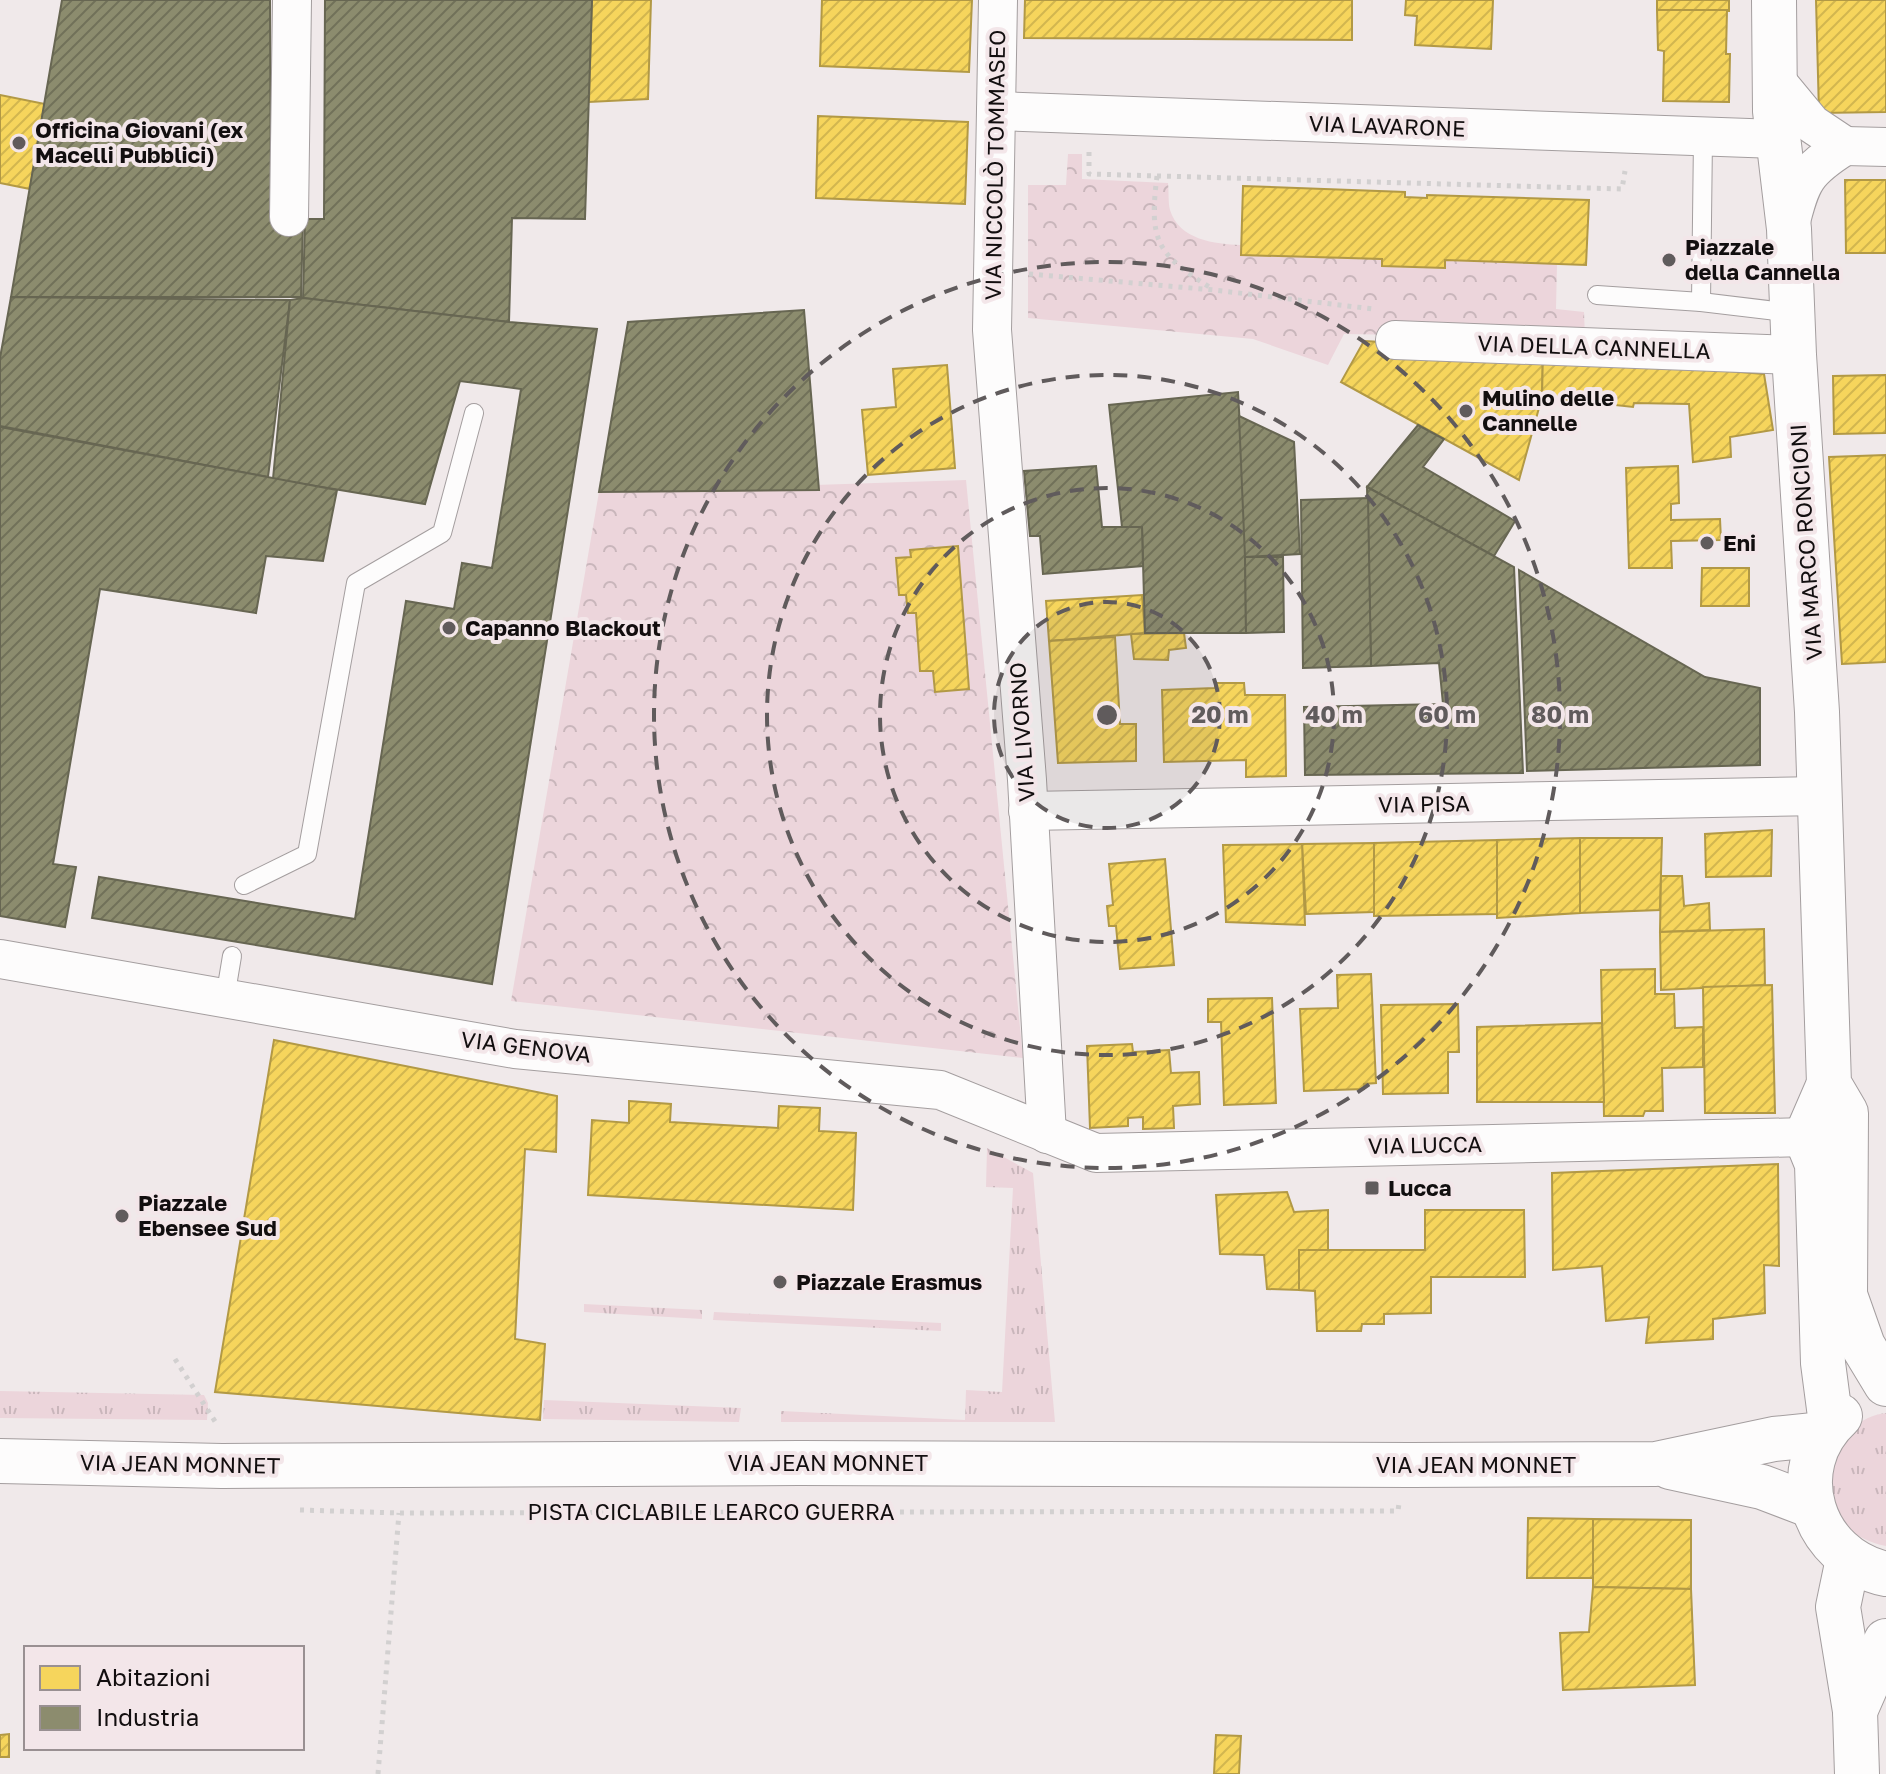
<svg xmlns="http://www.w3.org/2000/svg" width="1886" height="1774" font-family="'Golos Text',sans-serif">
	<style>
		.grass { fill: url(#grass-tufts) }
		.forest { fill: url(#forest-crowns) }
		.homes { fill: url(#homes-hatch); stroke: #b29945; stroke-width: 2 }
		.industry { fill: url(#industry-hatch); stroke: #676652; stroke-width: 2 }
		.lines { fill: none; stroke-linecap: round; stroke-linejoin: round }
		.service-casing { stroke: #a49e9f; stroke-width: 20 }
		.minor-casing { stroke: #a49e9f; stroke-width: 40 }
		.tertiary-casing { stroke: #a49e9f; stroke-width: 46 }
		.path { stroke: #d2d0d0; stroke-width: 5; stroke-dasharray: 4 6; stroke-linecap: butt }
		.service { stroke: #fdfcfc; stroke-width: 18 }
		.minor { stroke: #fdfcfc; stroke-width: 38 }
		.tertiary { stroke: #fdfcfc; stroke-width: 44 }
		.ring { fill: none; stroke: #605b5c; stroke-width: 4; stroke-dasharray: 14 10 }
		.poi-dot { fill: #605b5c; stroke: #f3e6e9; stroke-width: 3 }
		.labels { text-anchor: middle; stroke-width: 8; stroke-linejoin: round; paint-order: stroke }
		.street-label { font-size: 22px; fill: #120e0f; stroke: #f3e6e9 }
		.poi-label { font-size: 22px; font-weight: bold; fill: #120e0f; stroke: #f3e6e9; text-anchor: start }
		.centre { fill: #605b5c; stroke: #f3e6e9; stroke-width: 4 }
		.ring-label { font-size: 24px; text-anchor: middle; font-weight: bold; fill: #605b5c; stroke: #f3e6e9; stroke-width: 8; stroke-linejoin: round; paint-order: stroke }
	</style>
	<defs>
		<pattern id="grass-tufts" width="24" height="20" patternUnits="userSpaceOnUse" patternTransform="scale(2)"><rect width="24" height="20" fill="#ecd5db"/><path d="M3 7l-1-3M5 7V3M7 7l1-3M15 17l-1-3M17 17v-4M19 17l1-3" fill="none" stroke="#c9b6bb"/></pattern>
		<pattern id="forest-crowns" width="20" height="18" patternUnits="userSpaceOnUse" patternTransform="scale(2)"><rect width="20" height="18" fill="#ecd5db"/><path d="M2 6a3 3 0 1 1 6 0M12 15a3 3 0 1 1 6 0" fill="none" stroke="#c9b6bb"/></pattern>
		<pattern id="homes-hatch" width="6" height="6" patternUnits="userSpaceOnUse" patternTransform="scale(2)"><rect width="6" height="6" fill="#f6d55c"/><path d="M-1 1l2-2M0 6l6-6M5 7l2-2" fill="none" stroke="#d2b64f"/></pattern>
		<pattern id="industry-hatch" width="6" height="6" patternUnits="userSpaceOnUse" patternTransform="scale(2)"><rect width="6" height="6" fill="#8c8c6e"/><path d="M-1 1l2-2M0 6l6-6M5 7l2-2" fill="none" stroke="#717159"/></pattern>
	</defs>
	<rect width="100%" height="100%" fill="#f0e9ea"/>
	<g class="grass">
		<path d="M987,1148L1033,1173L1055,1422H781V1411L965,1420L966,1390L1002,1392L1013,1188L986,1187Z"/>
		<path d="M584,1304L702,1310V1319L584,1312Z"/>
		<path d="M714,1312L941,1323V1331L713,1320Z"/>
		<path d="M0,1391L204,1395L208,1403L207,1420L0,1418Z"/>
		<path d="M544,1400L741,1408L739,1422L543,1419Z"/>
		<path d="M1886,1413V1546C1866,1542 1846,1532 1836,1513C1833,1506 1833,1496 1832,1489C1831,1480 1828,1466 1831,1458C1839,1435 1861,1416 1886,1413Z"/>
	</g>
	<g class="forest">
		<path d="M1068,154H1082V179L1168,183C1169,192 1168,202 1170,210C1179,240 1215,244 1241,245V255L1382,259V266L1444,268L1445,260L1557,264L1556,309L1584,312L1585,338L1344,334L1328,365L1253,339L1028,318V185H1066Z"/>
		<path d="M966,480L1023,1058L511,1001L599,492Z"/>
	</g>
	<g class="homes">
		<path d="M592,0H651L648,99L589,102Z"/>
		<path d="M822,0H972L969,72L820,66Z"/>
		<path d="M1025,0H1352V40L1024,38Z"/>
		<path d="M1406,0H1493L1491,49L1415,45L1417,16L1405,15Z"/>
		<path d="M1657,0H1729V11L1657,10Z"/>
		<path d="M1816,0H1886V112L1819,113Z"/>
		<path d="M1657,10H1727L1726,54H1730L1729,102L1663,101L1664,51L1658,50Z"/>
		<path d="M0,95L45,104L30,189L0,183Z"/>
		<path d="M818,116L968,122L965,204L816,198Z"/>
		<path d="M1845,180H1886V253H1846Z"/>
		<path d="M1243,186L1405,192V197L1427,198V195L1589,200L1586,265L1445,260V268L1382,266V259L1241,255Z"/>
		<path d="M1364,341L1543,351L1542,397L1519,480L1341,382Z"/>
		<path d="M1543,351L1631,363L1764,374L1773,430L1730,437L1731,457L1693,462L1689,404L1634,403L1633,407L1542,397Z"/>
		<path d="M947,365L955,468L868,475L862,410L896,407L893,369Z"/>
		<path d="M1886,375V433L1834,434L1833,376Z"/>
		<path d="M1886,455V662L1842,664L1829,457Z"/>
		<path d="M1678,466L1679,503L1671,504V520L1720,519L1721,540L1671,541L1672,568H1629L1626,468Z"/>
		<path d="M958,546L969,689L935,692L933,671H920L916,613H908L906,595H899L896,558L911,557L910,550Z"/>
		<path d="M1702,568H1749V606H1701Z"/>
		<path d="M1142,595L1145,633L1049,641L1046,601Z"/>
		<path d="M1184,633L1186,648L1169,650L1168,660L1134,659L1131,634Z"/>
		<path d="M1115,637L1120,724H1136V761L1058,763L1049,641Z"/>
		<path d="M1215,683H1244L1245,695H1285L1286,776L1246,777V760L1164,762L1162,690L1215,688Z"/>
		<path d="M1772,830L1771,876L1706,877L1705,834Z"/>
		<path d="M1580,838H1662L1660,910L1580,913Z"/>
		<path d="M1580,838V913L1497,918V840Z"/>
		<path d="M1497,840V914L1374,916V843Z"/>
		<path d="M1374,843V912L1306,914L1302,844Z"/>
		<path d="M1302,844L1305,925L1226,922L1223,845Z"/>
		<path d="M1165,859L1174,965L1120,969L1116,926H1109L1107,906L1113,905L1109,864Z"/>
		<path d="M1661,876H1682L1684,906L1709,903L1710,930L1660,932Z"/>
		<path d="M1764,929L1765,985L1661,990L1660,932Z"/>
		<path d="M1655,969V994H1674L1675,1028L1703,1027V1067L1662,1068L1663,1111H1645L1643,1116H1604L1601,970Z"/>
		<path d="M1371,974L1376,1083L1364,1084V1089L1304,1091L1300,1009L1338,1008L1337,975Z"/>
		<path d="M1772,985L1775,1113H1705L1703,987Z"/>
		<path d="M1272,998L1276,1103L1224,1105L1221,1022H1208V999Z"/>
		<path d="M1458,1004L1459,1052H1448V1093L1383,1094L1381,1005Z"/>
		<path d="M1602,1023L1604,1102H1477V1027Z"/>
		<path d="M274,1040L557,1096L556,1152L525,1149L515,1339L545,1344L540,1420L215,1392Z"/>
		<path d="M1132,1044L1133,1052L1169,1050L1171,1073L1199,1072L1200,1104L1173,1106L1174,1128L1143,1129V1117L1128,1118V1126L1090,1128L1087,1046Z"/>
		<path d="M629,1101L671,1104L670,1122L778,1128L779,1106L820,1108L819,1131L856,1133L853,1210L588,1195L592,1120L629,1123Z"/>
		<path d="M1778,1164L1779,1266L1764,1265L1765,1313L1713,1319V1339L1646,1343L1649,1317L1606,1321L1602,1266L1553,1270L1552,1173Z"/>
		<path d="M1287,1192L1294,1212L1328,1210V1250H1299V1290L1267,1289L1264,1255L1220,1254L1216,1195Z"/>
		<path d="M1425,1210H1524L1525,1277H1431V1313L1384,1314V1324H1362L1361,1331H1317L1315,1291L1299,1290V1250H1425Z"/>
		<path d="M1528,1518L1593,1519V1578H1527Z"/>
		<path d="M1593,1519L1691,1520V1589L1593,1587Z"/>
		<path d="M1593,1587L1691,1589L1695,1685L1563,1690L1560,1633L1589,1632Z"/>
		<path d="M9,1734V1757H0V1735Z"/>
		<path d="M1216,1735L1241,1736L1239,1774H1214Z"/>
	</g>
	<g class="industry">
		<path d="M62,0H270L271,220L303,221L301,297H11Z"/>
		<path d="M325,0H592L585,219L512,218L509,322L303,298L305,219H324Z"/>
		<path d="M11,297L290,300L268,477L0,426V358Z"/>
		<path d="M303,298L509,322L597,329L492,984L92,918L99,877L355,919L406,601L454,609L462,563L492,568L521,389L460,381L425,504L273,479L290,300Z"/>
		<path d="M804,310L819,490L599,492L628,322Z"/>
		<path d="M1238,392L1245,517L1246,633H1145L1142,527H1122L1109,405Z"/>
		<path d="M1239,416L1294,442L1300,554L1245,557Z"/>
		<path d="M1418,425L1444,439L1423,467L1515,521L1494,556L1367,487Z"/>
		<path d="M0,427L337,490L323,561L266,556L256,613L100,589L53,864L76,867L65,927L0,916Z"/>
		<path d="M1096,466L1102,527H1142L1143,566L1043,574L1040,536H1030L1024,471Z"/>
		<path d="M1367,487L1514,567L1523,773L1305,775L1304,707L1443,704L1439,663L1371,666Z"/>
		<path d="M1368,498L1371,666L1303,668L1301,500Z"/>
		<path d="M1245,557H1283L1284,632L1246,633Z"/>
		<path d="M1519,570L1705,677L1760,688V765L1527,771Z"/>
	</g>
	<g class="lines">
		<g class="service-casing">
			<g id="service">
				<path d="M1597,295L1701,302L1793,313"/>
				<path d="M1701,302L1703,138"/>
				<path d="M244,885L307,854L356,583L442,533L474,413"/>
				<path d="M225,998L232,956"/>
			</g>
		</g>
		<g class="minor-casing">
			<g id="minor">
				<path d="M998,0L992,330L1027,780L1047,1134"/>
				<path d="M1774,78L1812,124L1845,146"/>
				<path d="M996,111L1777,139"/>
				<path d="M1845,146L1886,147"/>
				<path d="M289,217L292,0"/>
				<path d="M1790,225C1801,181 1805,171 1845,146"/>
				<path d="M1395,340L1794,355"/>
				<path d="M1028,811L1821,796"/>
				<path d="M0,959L515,1049L940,1090L1096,1153L1806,1137"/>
			</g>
		</g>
		<g class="tertiary-casing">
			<g id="tertiary">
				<path d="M1774,0L1775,111L1789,229L1794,355L1817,712L1829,1084L1846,1113L1845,1295L1863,1346L1886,1384"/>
				<path d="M1829,1084L1806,1137L1817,1164L1823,1363L1831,1424"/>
				<path d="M1840,1416C1783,1468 1812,1558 1886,1574"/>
				<path d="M0,1461L222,1466L799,1463L1411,1465L1656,1464L1774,1439L1824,1434"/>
				<path d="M1670,1467L1762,1487L1812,1506"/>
				<path d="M1848,1559L1838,1607L1855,1711L1857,1774"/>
				<path d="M1855,1711L1886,1641"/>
			</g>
		</g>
		<g class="path">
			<path d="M1089,152V174L1622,189L1625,171"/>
			<path d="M1157,176C1149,240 1156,254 1211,288"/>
			<path d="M1029,274L1214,290L1373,309"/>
			<path d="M175,1359L218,1426"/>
			<path d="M300,1510L399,1513L1398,1511L1399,1503"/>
			<path d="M378,1774L399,1513"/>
		</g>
		<use href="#service" class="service"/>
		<use href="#minor" class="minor"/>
		<use href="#tertiary" class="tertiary"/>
	</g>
	<circle cx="1107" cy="715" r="113" fill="#605b5c" fill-opacity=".12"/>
	<g class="ring">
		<circle cx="1107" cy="715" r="113"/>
		<circle cx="1107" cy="715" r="227"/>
		<circle cx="1107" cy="715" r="340"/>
		<circle cx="1107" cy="715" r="453"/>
	</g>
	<g class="poi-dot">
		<circle cx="19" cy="143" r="8"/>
		<circle cx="1669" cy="260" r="8"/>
		<circle cx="1466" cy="411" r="8"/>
		<circle cx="1707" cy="543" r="8"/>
		<circle cx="449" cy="628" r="8"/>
		<rect x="1364" y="1180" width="16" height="16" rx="4"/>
		<circle cx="122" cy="1216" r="8"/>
		<circle cx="780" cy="1282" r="8"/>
	</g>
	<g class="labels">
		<g class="street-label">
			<text transform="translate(1387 126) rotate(2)" y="8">VIA LAVARONE</text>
			<text transform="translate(995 165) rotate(-89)" y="8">VIA NICCOLÒ TOMMASEO</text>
			<text transform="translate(1594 347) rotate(2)" y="8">VIA DELLA CANNELLA</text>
			<text transform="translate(1806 542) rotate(-94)" y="8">VIA MARCO RONCIONI</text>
			<text transform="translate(1022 732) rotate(-94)" y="8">VIA LIVORNO</text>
			<text transform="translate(1424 804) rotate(-1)" y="8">VIA PISA</text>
			<text transform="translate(526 1047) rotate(7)" y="8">VIA GENOVA</text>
			<text transform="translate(1425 1145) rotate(-1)" y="8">VIA LUCCA</text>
			<text x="828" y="1471">VIA JEAN MONNET</text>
			<text transform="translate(180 1464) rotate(1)" y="8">VIA JEAN MONNET</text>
			<text x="1476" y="1473">VIA JEAN MONNET</text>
			<text x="711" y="1520">PISTA CICLABILE LEARCO GUERRA</text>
		</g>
		<g class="poi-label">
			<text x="35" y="138">Officina Giovani (ex<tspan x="35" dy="25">Macelli Pubblici)</tspan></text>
			<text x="1685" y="255">Piazzale<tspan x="1685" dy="25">della Cannella</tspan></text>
			<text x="1482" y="406">Mulino delle<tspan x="1482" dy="25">Cannelle</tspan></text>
			<text x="1723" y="551">Eni</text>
			<text x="465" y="636">Capanno Blackout</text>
			<text x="1388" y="1196">Lucca</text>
			<text x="138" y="1211">Piazzale<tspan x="138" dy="25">Ebensee Sud</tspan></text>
			<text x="796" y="1290">Piazzale Erasmus</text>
		</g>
	</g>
	<circle cx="1107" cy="715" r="12" class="centre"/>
	<g class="ring-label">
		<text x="1220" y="723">20 m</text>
		<text x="1334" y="723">40 m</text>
		<text x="1447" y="723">60 m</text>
		<text x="1560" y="723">80 m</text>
	</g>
	<rect x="24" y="1646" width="280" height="104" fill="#f3e6e9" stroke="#999092" stroke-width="2"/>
	<rect x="40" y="1666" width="40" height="24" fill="#f6d55c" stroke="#999092" stroke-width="2"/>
	<text x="96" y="1686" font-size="24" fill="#120e0f">Abitazioni</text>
	<rect x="40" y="1706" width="40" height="24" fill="#8c8c6e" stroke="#999092" stroke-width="2"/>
	<text x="96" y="1726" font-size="24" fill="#120e0f">Industria</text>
</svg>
